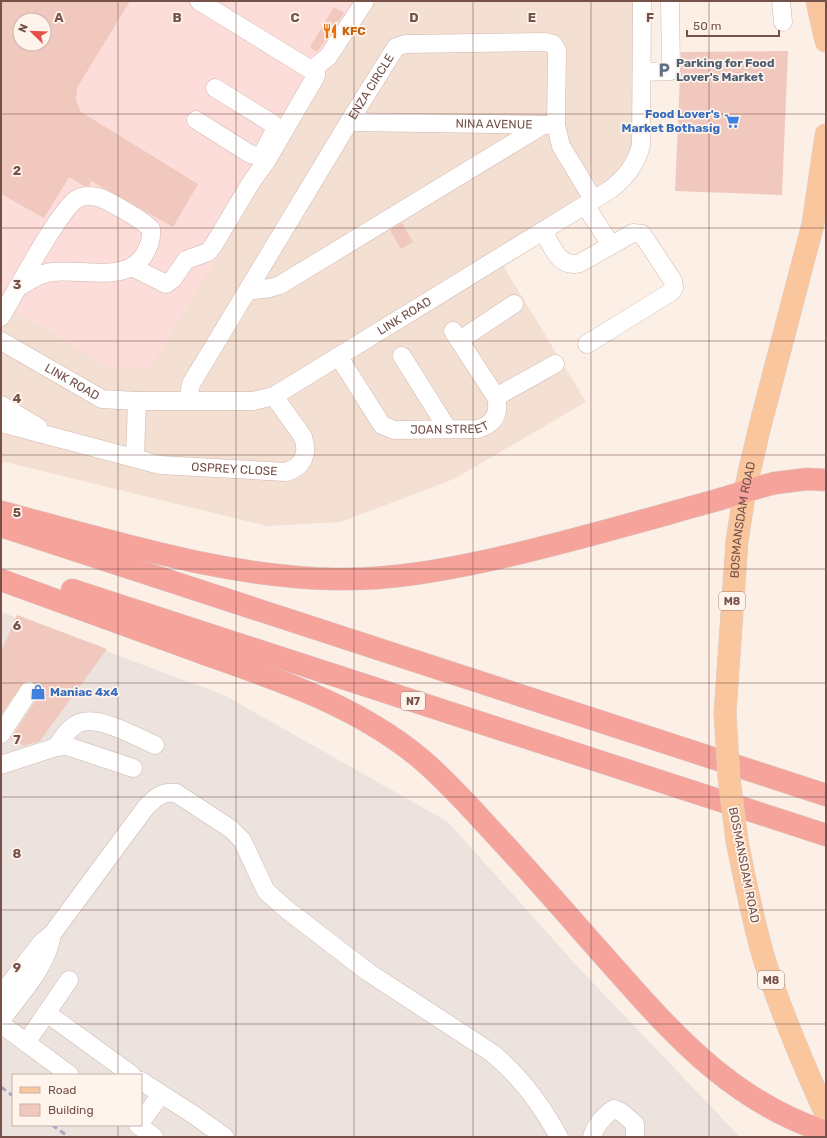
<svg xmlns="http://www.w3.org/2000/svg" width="827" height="1138" font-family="Rubik,sans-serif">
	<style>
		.residential { fill: #f4dfd3 }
		.commercial { fill: #fcddd9; fill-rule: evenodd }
		.industrial { fill: #ece3df; fill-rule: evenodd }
		.building { fill: #f1c8bd; fill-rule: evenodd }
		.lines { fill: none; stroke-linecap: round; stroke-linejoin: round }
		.minor-casing { stroke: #d0b7ae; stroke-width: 19 }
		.major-casing { stroke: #d8cecc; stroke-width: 23 }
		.highway-casing { stroke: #d8cecc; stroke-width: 23 }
		.minor { stroke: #fff; stroke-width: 18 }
		.major { stroke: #fac69e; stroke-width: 22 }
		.highway { stroke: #f6a39c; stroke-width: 22 }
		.rail { stroke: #afa3c6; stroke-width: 3; stroke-dasharray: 6 4; stroke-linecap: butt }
		.major-bridge-casing { stroke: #d8cecc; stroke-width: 23; stroke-linecap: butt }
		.major-bridge { stroke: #fac69e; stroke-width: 22 }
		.grid { fill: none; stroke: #75514a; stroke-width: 1; stroke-opacity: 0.55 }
		.labels { text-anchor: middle; stroke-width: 3.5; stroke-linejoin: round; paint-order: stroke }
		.shield { fill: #fff4eb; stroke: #9e827a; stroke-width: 1 }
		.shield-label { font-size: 11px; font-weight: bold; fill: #75514a }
		.food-label { font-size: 12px; font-weight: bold; fill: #c56008; stroke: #fff4eb; text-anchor: start }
		.service-label { font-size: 12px; font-weight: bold; fill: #4e5e75; stroke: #fff4eb; text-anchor: start }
		.street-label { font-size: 12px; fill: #75514a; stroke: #fff4eb }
		.shop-label { font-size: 12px; font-weight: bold; fill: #366cbe; stroke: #fff4eb; text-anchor: end }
		.grid-label { font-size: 13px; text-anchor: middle; font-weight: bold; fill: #75514a; stroke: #fff4eb; stroke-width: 3.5; stroke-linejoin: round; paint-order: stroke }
	</style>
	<rect width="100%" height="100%" fill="#fcefe5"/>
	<path class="residential" d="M350,1H645L637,163L499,259L586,402L454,479L341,522L267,526L1,461V302L106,365L365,10Z"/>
	<path class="commercial" d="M1,1H350L365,11L150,369L106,366L1,302ZM20,20H44V44H20Z"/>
	<path class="industrial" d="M1,612L224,695L448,822L577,966L740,1137H1ZM13,1075H141V1125H13Z"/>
	<g class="building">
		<path d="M1,1H130L77,88L76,100L81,112L198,184L173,227L91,181L89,186H84L69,177L44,218L1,194ZM20,20H44V44H20Z"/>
		<path d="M334,7L344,13L317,52L310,47Z"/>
		<path d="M788,51L782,195L675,191L681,52Z"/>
		<path d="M402,223L413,242L401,249L390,230Z"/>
		<path d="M17,615L107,649L40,741L24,746L14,738L12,740L10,739L38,697L39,691L38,686L30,681L24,682L1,715V652Z"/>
	</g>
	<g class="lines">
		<g class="minor-casing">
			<g id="minor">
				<path d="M781,1L783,22"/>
				<path d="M311,70L328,57L365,1"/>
				<path d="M642,72L671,71L670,1"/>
				<path d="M196,120L250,154L259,156L263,153L276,128L273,124L215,88"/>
				<path id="s1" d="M349,122L556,125L561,146L593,199"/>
				<path d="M585,205L611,245"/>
				<path d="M543,231C552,246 559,269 580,263L633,233L642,234L673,281L674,288L671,292L587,344"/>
				<path d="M132,267L166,284L173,279L186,260L208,252L213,246L252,181L267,160L316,76V73L199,1"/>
				<path d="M248,291L270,288L280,285L543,125"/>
				<path d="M1,317C14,295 60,208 77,199C84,195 94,196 101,198C112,203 143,220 151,229C152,239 149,246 144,255C126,284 81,268 52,272C40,273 29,281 19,287"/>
				<path d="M460,340L514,304"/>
				<path id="s2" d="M1,341L102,399L137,401H253L274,396L611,189C626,177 636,165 641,145L642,1"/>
				<path d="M402,356L447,428"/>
				<path id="s3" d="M339,357L382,425L394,430L478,429C494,424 500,414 496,397L453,331"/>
				<path d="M496,397L555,364"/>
				<path id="s4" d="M188,400L191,384L349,122L396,47L405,44L545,42L553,44L557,50L556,125"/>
				<path d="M1,405L38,427"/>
				<path id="s5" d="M1,423L160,465L286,472C303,467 309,454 303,437L274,396"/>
				<path d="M135,458L137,401"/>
				<path d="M1,734L29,691"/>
				<path d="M56,747C62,739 69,727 79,723C99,715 136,737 155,745"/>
				<path d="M1,765L56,747L67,746L133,768"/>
				<path d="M1,995L42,942L52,934L146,807C155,798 162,791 176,793L231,829L242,840L266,891L286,909L368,972L492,1053C519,1075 542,1106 559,1137"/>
				<path d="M48,1014L132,1075"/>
				<path d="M1,1020C19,996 45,969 51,939"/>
				<path d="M1,1024L70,1075"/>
				<path d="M26,1043L69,980"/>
				<path d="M141,1081L194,1115L225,1137"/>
				<path d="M141,1122L161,1094"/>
				<path d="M138,1125L154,1137"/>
				<path d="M592,1137C595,1126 604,1115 614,1109L621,1112L635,1124V1137"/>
			</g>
		</g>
		<g class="major-casing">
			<g id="major">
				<path d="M817,1L826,41"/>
				<path id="s6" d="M725,713L737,541L745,490L760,426L813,224L826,135"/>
				<path d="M737,841C745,881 753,922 765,962C782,1014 803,1064 826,1114"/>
			</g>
		</g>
		<g class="highway-casing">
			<g id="highway">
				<path d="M1,512C110,540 222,577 336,579C388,580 439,571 490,560C562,544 634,523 706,503C729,497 751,489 775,483L807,479L826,480"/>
				<path d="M1,526L826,795"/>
				<path d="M1,580C68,605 135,629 202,653C279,680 358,706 421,759C447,781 470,807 493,832C536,878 577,926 619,973C679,1041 737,1103 826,1132"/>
				<path d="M72,590L826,835"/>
			</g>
		</g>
		<use href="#minor" class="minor"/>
		<use href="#major" class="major"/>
		<use href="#highway" class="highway"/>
		<g class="rail">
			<path d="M1,1087L13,1096"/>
			<path d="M52,1125L69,1137"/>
		</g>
		<g class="major-bridge-casing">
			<path id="major-bridge" d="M725,713L729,778L737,841"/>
		</g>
		<use href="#major-bridge" class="major-bridge"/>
	</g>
	<path class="grid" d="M118,1V1075M236,1V1137M354,1V1137M473,1V1137M591,1V1137M709,1V1137M1,114H826M1,228H826M1,341H826M1,455H826M1,569H826M1,683H826M1,797H826M1,910H826M1,1024H826M118,1125V1137"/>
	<defs>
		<g id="restaurant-bare" transform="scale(1.2)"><path d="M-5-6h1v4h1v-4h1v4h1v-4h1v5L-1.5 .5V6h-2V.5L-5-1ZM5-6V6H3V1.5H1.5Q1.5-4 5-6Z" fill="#e8710a" stroke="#fff4eb" stroke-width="2.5" paint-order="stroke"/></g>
		<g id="parking-bare" transform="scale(1.2)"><path d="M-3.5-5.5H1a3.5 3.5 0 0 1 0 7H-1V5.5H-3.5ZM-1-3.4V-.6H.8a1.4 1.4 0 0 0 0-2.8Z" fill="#5c6f8a" stroke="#fff4eb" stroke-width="2.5" paint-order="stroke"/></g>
		<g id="supermarket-bare" transform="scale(1.2)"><path d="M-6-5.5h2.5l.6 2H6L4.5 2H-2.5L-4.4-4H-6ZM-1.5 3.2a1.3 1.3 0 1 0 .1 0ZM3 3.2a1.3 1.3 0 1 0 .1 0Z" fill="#3f7fe0" stroke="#fff4eb" stroke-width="2.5" paint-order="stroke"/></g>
		<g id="shop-bare" transform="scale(1.2)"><path d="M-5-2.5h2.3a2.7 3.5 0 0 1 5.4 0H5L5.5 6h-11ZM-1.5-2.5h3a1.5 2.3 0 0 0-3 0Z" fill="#3f7fe0" stroke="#fff4eb" stroke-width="2.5" paint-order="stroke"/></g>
	</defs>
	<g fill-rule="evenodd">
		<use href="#restaurant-bare" x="330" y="31"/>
		<use href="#parking-bare" x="664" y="70"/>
		<use href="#supermarket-bare" x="732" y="121"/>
		<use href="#shop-bare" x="38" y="692"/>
	</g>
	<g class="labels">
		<g class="shield">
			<rect x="719" y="592" width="26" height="18" rx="3"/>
			<rect x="401" y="692" width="24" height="18" rx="3"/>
			<rect x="758" y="971" width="26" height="18" rx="3"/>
		</g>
		<g class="shield-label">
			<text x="732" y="605">M8</text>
			<text x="413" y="705">N7</text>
			<text x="771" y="984">M8</text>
		</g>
		<g class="food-label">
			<text x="342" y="35">KFC</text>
		</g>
		<g class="service-label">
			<text x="676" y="67">Parking for Food<tspan x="676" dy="14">Lover's Market</tspan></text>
		</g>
		<g class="street-label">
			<text dy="4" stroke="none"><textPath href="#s4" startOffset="364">ENZA CIRCLE</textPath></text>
			<text dy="4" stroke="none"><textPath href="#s1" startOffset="145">NINA AVENUE</textPath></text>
			<text dy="4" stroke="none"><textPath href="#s2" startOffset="442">LINK ROAD</textPath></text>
			<text dy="4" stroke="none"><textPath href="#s2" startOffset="82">LINK ROAD</textPath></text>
			<text dy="4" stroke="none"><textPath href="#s3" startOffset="149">JOAN STREET</textPath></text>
			<text dy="4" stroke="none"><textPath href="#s5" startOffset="239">OSPREY CLOSE</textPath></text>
			<text dy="4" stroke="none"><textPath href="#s6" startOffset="194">BOSMANSDAM ROAD</textPath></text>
			<text transform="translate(744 865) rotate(79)" y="4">BOSMANSDAM ROAD</text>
		</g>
		<g class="shop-label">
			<text x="720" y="118">Food Lover's<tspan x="720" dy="14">Market Bothasig</tspan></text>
			<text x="50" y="696" text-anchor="start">Maniac 4x4</text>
		</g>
	</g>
	<g class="grid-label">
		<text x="59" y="22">A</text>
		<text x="177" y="22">B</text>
		<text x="295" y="22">C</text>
		<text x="414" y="22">D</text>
		<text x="532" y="22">E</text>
		<text x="650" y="22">F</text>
		<text x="17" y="175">2</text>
		<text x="17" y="289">3</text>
		<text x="17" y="403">4</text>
		<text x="17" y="517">5</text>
		<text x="17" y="630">6</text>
		<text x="17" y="744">7</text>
		<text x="17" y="858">8</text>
		<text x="17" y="972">9</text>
	</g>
	<rect width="827" height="1138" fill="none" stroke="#75514a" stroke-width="4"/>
	<rect x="12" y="1074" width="130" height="52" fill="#fff4eb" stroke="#c8b3ab"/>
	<rect x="20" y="1087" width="20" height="6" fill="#fac69e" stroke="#c8b3ab"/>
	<text x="48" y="1094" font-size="12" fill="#75514a">Road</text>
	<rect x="20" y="1104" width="20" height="12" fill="#f1c8bd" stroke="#c8b3ab"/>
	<text x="48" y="1114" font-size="12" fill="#75514a">Building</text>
	<g transform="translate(32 32) rotate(293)"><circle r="19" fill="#fff4eb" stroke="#c8b3ab"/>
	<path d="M0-3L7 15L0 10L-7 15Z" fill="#e5504b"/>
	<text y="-6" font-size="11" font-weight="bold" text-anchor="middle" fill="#75514a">N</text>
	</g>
	<path d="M687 30v6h92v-6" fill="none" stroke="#75514a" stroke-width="2"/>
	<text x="693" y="30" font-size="12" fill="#75514a" stroke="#fff4eb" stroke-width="3" paint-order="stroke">50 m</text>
</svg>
